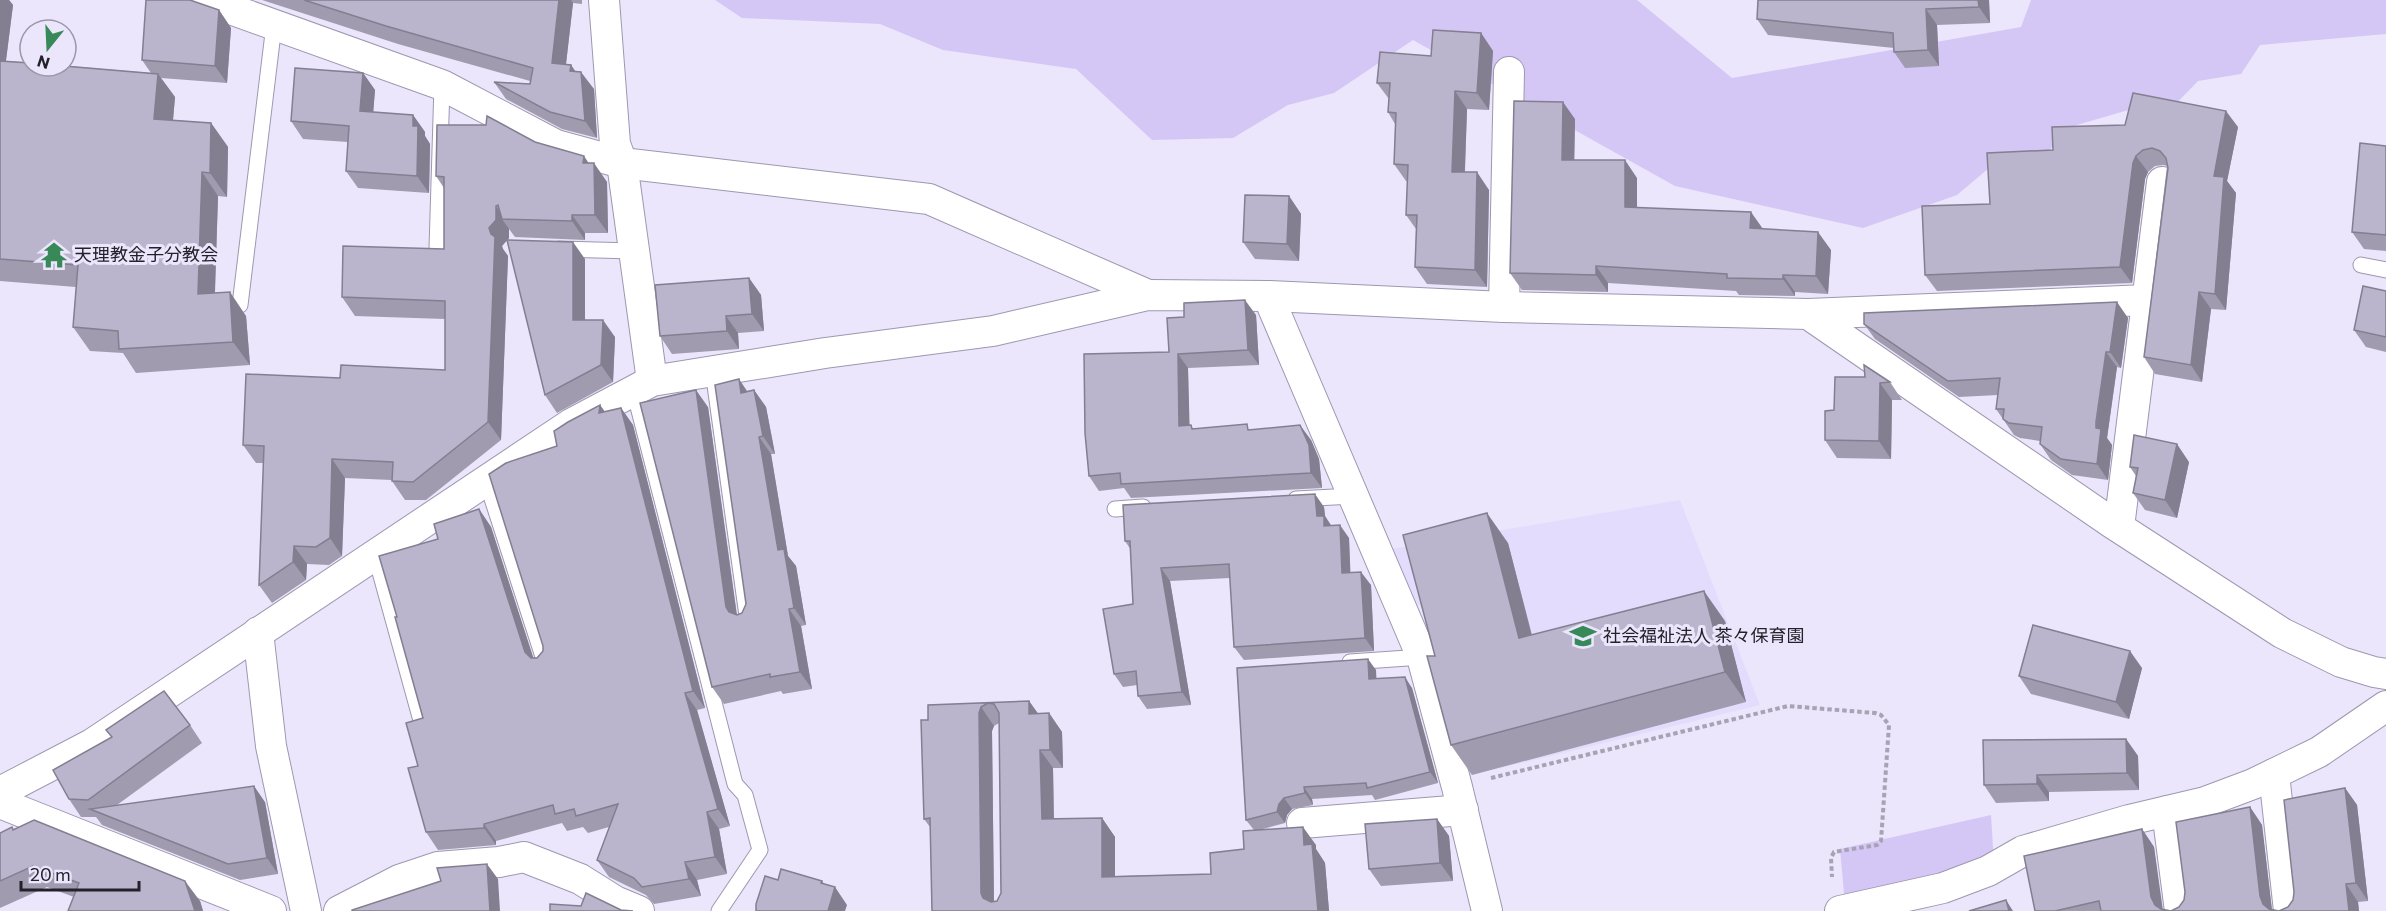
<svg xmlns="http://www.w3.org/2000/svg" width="2386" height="911" font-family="Commissioner,'Noto Sans JP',sans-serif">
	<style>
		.built { fill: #e4dcfd }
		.green { fill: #d4c7f6 }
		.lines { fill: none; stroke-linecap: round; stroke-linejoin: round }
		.service-casing { stroke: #9e97b0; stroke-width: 17 }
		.minor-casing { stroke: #9e97b0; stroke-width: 32 }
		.path { stroke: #a7a3b4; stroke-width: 4; stroke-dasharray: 4.5 3; stroke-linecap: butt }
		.service { stroke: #fff; stroke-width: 15 }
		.minor { stroke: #fff; stroke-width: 30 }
		.wall { fill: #a19bb0; fill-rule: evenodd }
		.shaded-wall { fill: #837e90 }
		.building { fill: #bbb4cd; stroke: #837e90; stroke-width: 1.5; fill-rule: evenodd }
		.labels { text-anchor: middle; stroke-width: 6; stroke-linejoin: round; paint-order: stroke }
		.poi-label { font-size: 18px; fill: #23212a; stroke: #ebe6fb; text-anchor: start }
	</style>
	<rect width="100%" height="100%" fill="#ebe6fb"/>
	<path class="built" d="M1680,500L1760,705L1468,776L1445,666L1420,605L1409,602L1391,549Z"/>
	<g class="green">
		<path d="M715,0H1637L1732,78L2021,27L2031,0H2386V34L2260,45L2241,74L2198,81L2168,112L2132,109L2063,129L2044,160L1989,168L1957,195L1863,228L1675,186L1413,40L1334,93L1288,105L1233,138L1152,140L1076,69L943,50L880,24L742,18Z"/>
		<path d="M1991,815L1994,864L1845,904L1840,849Z"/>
	</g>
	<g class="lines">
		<g class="service-casing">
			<g id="service">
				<path d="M437,248L442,85"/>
				<path d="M559,249L634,251"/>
				<path d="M2361,265L2386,270"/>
				<path d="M240,305L274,25"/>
				<path d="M713,371L748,623"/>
				<path d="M634,391L735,784L745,795L760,850L719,911"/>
				<path d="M486,480L546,666"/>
				<path d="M1296,499L1353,496"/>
				<path d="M1115,509L1143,507"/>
				<path d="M375,554L420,717"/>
				<path d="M1350,662L1422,657"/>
			</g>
		</g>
		<g class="minor-casing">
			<g id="minor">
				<path d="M205,0L442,85L556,145L622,163L929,199L1148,295"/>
				<path d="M604,0L615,144L622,163L652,381"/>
				<path d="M1268,296L1422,657L1457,787L1487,911"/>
				<path d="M1504,307L1509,72"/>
				<path d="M1808,314L2147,300"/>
				<path d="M2119,527L2162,182"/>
				<path d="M258,632L271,746L306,911"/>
				<path d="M2274,774L2289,911"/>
				<path d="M0,792L92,744L571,424L652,381L825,353L993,331L1148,295L1268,296L1504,307L1808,314L2112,523L2282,633L2341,662L2374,672L2386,674"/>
				<path d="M0,803L271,911"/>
				<path d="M2167,811L2180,911"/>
				<path d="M1302,823L1463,810"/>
				<path d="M339,911L399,880L438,867L499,862L524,857L580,879L615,901L639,911"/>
				<path d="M1840,911L1943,888L1988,871L2023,851L2129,820L2205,802L2253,784L2319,752L2386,706"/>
			</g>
		</g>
		<path class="path" d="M1491,778L1788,706L1875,713L1881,715L1889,725L1881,841L1877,845L1834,852L1831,858L1832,877"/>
		<use href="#service" class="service"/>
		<use href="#minor" class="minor"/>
	</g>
	<g class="wall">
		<path d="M0,0H9L13,5L6,61L151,73L142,60L219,10L231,28L227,83L161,78L175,97L173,120L211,123L228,147L227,197L218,196L215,293L246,316L250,365L136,373L123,353L90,351L73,327L76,287L0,281Z"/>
		<path d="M262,0H582V4L573,3L566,64L571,65L575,71L594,89L597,138L562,129L506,99L494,82L530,84V81L398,44Z"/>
		<path d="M1989,0L1990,23L1937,25L1939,66L1905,68L1894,52V48L1768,35L1757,19Z"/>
		<path d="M1481,33L1493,51L1489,110L1467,109L1465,172L1489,190L1487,287L1427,284L1415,267L1416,229L1406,215L1408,182L1406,181L1394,164L1395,124L1388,112L1389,99L1377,83Z"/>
		<path d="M363,73L375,90L373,112L413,115L425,132V136L430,144L429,193L358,188L346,171L348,142L303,139L291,121Z"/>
		<path d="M1575,119L1574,160L1637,178V208L1763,229L1831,250L1828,294L1795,292V296L1739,295L1736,291L1608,283V292L1522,290L1510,273Z"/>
		<path d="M2238,127L2227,181L2236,193L2226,310L2211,309L2202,382L2155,374L2144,357L2167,166L2164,165L2155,166L2148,172L2145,179L2132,283L1937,291L1925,275L1990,204L2053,150Z"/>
		<path d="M535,142L589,163L607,182L608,233H585V240L515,237L509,229V238L507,240L585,259V320L615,337L613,382L557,413L545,395L507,240L502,246L503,249L508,256L501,440L426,500H405L392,481V480L345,478L342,556L329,565L307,564L306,580L272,603L259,585L264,463H256L243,445L340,378L445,370V319L355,316L342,297L444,249V188L436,176Z"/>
		<path d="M2386,146V251L2364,249L2352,232Z"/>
		<path d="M1289,196L1301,214L1299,261L1255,259L1243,242Z"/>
		<path d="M749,278L761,295L764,331L738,333L739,349L672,354L660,336Z"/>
		<path d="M2386,291V352L2366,347L2354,330Z"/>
		<path d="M1256,315L1259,365L1188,368L1189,425L1194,429L1251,430L1311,440L1319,459L1322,488L1131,498L1124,488L1099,491L1089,476L1169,352Z"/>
		<path d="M2128,318L2121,368L2117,367L2107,438L2112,445L2108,480L2072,475L2051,460L2040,444V441L2020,438L2014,435L1996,409L1998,395L1959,397L1875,339L1864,324Z"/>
		<path d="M1835,377L1890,382L1902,400H1892L1891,459L1837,458L1825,440L1834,410Z"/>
		<path d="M754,390L766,407L775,454H771L788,556L796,566L806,625L801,626L812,689L783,694L781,691L724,704L712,687L708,407L737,615L742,613L746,604L747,392Z"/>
		<path d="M600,405L605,412L621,408L633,425L705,708L697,710L730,826L719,829L727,874L697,880L701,896L654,904L646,895L609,877L597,860L609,827L588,833L583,827L567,831L562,823L496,841V845L438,850L426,832L418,766L423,718L397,617L438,539L479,509L491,527L533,658H537L543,651L557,446Z"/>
		<path d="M2189,462L2177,518L2145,510L2133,493L2136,476L2130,467Z"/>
		<path d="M1324,507L1325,516L1331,525L1349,538L1350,573L1371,585L1374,651L1244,660L1234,647L1230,578L1170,581L1191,705L1147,709L1138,696L1137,685L1123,687L1114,674L1133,604L1131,550L1125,541Z"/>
		<path d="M1508,543L1532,635L1725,621L1746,702L1472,775L1451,745L1435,656Z"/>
		<path d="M2142,668L2129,719L2031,694L2019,676Z"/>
		<path d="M1376,670V678L1412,688L1438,783L1375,800L1372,795L1312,799L1313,805L1292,809L1287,815L1285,823L1259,830L1316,845V849L1325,863L1329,911H932L930,827L924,819L928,720V705L1029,701L1038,714L1049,713L1062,732L1063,768H1053L1054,818H1102L1115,837V876L1211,874L1244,849L1254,830L1246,820ZM999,723L1001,893L997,901H994L992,731L994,726Z"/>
		<path d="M190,725L202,743L117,805L265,802L278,874L240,880L102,825L96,817H81L69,799Z"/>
		<path d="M2126,739L2138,756L2139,790L2049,792V801L1996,803L1984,785Z"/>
		<path d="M2345,788L2357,805L2368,901L2358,902L2359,911H2035L2142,829L2154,847L2162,910L2171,911L2179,907L2250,807L2262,825L2272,910L2279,911L2288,907L2293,900Z"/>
		<path d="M1437,819L1449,836L1453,881L1381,886L1369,869Z"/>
		<path d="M14,830L200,901L203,911H68L74,897L47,887L0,908V833Z"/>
	</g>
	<g class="shaded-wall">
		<path d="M0,0H9L13,5L3,83L0,79Z"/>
		<path d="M559,0H571L573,3L564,81L552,63Z"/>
		<path d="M1978,0H1989L1990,23L1979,7Z"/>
		<path d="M1926,9L1937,25L1939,66L1928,50Z"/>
		<path d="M219,10L231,28L227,83L215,66Z"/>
		<path d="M1481,33L1493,51L1489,110L1477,93Z"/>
		<path d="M571,65L582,81L581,72L594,89L597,138L585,121L570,71Z"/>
		<path d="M363,73L375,90L372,128L360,111Z"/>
		<path d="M158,74L175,97L171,142L154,119Z"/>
		<path d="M1455,91L1467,109L1464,190L1452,172Z"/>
		<path d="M1563,102L1575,119L1574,177L1562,160Z"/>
		<path d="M2226,111L2238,127L2227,181L2236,193L2226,310L2215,294L2214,176Z"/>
		<path d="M413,115L425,132V136L430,144L429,193L417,176L413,126Z"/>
		<path d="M211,123L228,147L227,197L210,173Z"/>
		<path d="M584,156L594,171V163L607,182L608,233L595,215L583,163Z"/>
		<path d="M2136,156L2148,172L2145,179L2132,283L2120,267L2133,163Z"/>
		<path d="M1625,160L1637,178V225L1625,207Z"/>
		<path d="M202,172L218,196L214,318L198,294Z"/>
		<path d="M1477,172L1489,190L1487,287L1475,270Z"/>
		<path d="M1289,196L1301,214L1299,261L1287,244Z"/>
		<path d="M496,206L506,219H502L509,229V238L502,246L503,249L508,256L501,440L488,422L491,234L489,228Z"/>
		<path d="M1751,212L1763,229L1750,228Z"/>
		<path d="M572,215L585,233V240L572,221Z"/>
		<path d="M1818,232L1831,250L1828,294L1816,276Z"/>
		<path d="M573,242L585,259V337L573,320Z"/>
		<path d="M1596,266L1608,283V292L1596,275Z"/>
		<path d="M1783,275L1795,292V296L1783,279Z"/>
		<path d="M749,278L761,295L764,331L752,314Z"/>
		<path d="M230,292L246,316L250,365L233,342Z"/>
		<path d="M2199,292L2211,309L2202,382L2191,365Z"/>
		<path d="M1245,300L1256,315L1259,365L1248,350Z"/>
		<path d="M2117,302L2128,318L2121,368L2110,352Z"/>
		<path d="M726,316L738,333L739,349L727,331Z"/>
		<path d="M603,320L615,337L613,382L601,365Z"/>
		<path d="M2106,352L2117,367L2107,438L2112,445L2108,480L2097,464L2096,428Z"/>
		<path d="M1178,354L1188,368L1190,441L1179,426Z"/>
		<path d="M739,379L751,397L741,393Z"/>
		<path d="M1880,383L1892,400L1891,459L1879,441Z"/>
		<path d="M696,390L708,407L738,624L729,612L726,607Z"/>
		<path d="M754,390L766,407L775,454L763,436Z"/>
		<path d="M600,405L612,422L599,413Z"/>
		<path d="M621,408L633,425L705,708L693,691Z"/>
		<path d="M1300,425L1311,440L1319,459L1322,488L1311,473Z"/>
		<path d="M759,437L771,454L788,556L796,566L806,625L794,608L778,550Z"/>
		<path d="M2177,444L2189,462L2177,518L2165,500Z"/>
		<path d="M332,459L345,478L342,556L330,538Z"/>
		<path d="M1315,494L1324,507L1325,516L1333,529V539L1317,516Z"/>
		<path d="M479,509L491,527L537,669L525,652Z"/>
		<path d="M1487,513L1508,543L1540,668L1519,638Z"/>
		<path d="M1340,525L1349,538L1351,586L1342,573Z"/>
		<path d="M294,546L307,564L306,580L293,562Z"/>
		<path d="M1161,568L1170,581L1191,705L1182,692Z"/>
		<path d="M1361,572L1371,585L1374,651L1365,638Z"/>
		<path d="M1704,591L1725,621L1746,702L1725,672Z"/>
		<path d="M789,609L801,626L812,689L800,672Z"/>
		<path d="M2130,651L2142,668L2129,719L2116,702Z"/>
		<path d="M1368,659L1376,670L1377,690L1369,679Z"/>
		<path d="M1405,677L1412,688L1438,783L1430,772Z"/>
		<path d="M685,693L697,710L730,826L718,809Z"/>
		<path d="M1029,701L1042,719L1029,714Z"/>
		<path d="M981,707L994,726L992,731L994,911L983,898L981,893L979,713Z"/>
		<path d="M1049,713L1062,732L1063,768L1050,750Z"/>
		<path d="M2126,739L2138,756L2139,790L2127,773Z"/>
		<path d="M1040,750L1053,768L1054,837L1042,819Z"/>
		<path d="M2037,775L2049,792V801L2037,784Z"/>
		<path d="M254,786L265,802L278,874L267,858Z"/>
		<path d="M1304,787L1312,799L1313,805L1305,793Z"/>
		<path d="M2345,788L2357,805L2368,901L2356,883Z"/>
		<path d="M1284,798L1292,809L1287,815L1285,823L1277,812L1279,804Z"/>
		<path d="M2250,807L2262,825L2272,911L2263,904L2260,896Z"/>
		<path d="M707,812L719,829L727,874L715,857Z"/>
		<path d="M1102,818L1115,837V895L1102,877Z"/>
		<path d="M1437,819L1449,836L1453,881L1440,863Z"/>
		<path d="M484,824L496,841V845L484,828Z"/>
		<path d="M1303,827L1316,845V849L1325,863L1329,911H1318L1304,845Z"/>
		<path d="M2142,829L2154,847L2163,911L2155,905L2151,897Z"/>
		<path d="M685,862L697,880L701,896L689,879Z"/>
		<path d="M487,864L498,879L500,911H490Z"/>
		<path d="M185,881L200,901L203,911H195Z"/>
		<path d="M822,881L832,896L835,887L847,905L845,911H828L821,883Z"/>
		<path d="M2346,884L2358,902L2359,911H2349Z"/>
		<path d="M2006,900L2013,911H2009Z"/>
	</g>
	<g class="building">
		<path d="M146,0H190L219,10L215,66L142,60Z"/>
		<path d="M304,0H559L552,63L571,65L570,71L581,72L585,121L550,112L494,82L530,84L533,68L386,26Z"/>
		<path d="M1758,0H1978L1979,7L1926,9L1928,50L1894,52L1893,33L1757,19Z"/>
		<path d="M1433,30L1481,33L1477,93L1455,91L1452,172H1477L1475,270L1415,267L1417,215H1406L1408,165L1394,164L1396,113L1388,112L1390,83H1377L1380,52L1431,56Z"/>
		<path d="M0,61L30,63V66H64L158,74L154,119L211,123L210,173L202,172L198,294L230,292L233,342L119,349L118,331L73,327L78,265L0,259Z"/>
		<path d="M295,68L363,73L360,111L413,115V126H418L417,176L346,171L349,126L291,121Z"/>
		<path d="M2133,93L2226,111L2214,176L2224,177L2215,294L2199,292L2191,365L2144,357L2168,168L2166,158L2160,151L2152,148L2143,150L2136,156L2133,163L2120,267L1925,275L1922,206L1990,204L1987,153L2053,150L2052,127L2125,125Z"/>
		<path d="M1514,101L1563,102L1562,160H1625V207L1751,212L1750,228L1818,232L1816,276L1783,275V279L1727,278V274L1596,266V275L1510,273Z"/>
		<path d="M487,116L535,142L584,156L583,163H594L595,215H572V221L502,219L498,205L496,206V220L489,228L491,234L495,237L488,422L413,482L392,481L393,462L332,459L330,538L316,547L294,546L293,562L259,585L264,446L243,445L246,374L340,378L341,365L445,370V301L342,297L343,246L444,249V177L436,176L437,125H486Z"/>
		<path d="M2360,143L2386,146V235L2352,232Z"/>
		<path d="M1245,195L1289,196L1287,244L1243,242Z"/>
		<path d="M507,240L573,242V320H603L601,365L545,395Z"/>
		<path d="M749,278L752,314L726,316L727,331L660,336L655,285Z"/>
		<path d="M2363,286L2386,291V337L2354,330Z"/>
		<path d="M1245,300L1248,350L1178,354L1179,426L1191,425L1192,429L1247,424L1248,430L1300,425L1309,445L1311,473L1121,484L1120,473L1089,476L1085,433L1084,354L1169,352L1167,318L1184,317V303Z"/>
		<path d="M2117,302L2110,352H2106L2096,422V428L2101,429L2097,464L2061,459L2040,444L2042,427L2009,423L2003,419L2004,409H1996L2000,378L1948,381L1864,324V313Z"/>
		<path d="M1864,365L1890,382L1880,383L1879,441L1825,440V411L1834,410L1835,377H1865Z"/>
		<path d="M739,379L741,393L754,390L763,436L759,437L778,550L784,549L794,608L789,609L800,672L770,677V674L712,687L640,403L696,390L726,607L729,612L737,615L742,613L746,604L715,385Z"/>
		<path d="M600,405L599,413L621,408L693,691L685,693L718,809L707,812L715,857L685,862L689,879L642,887L634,878L597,860L618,804L576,816L574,809L555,814L553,805L484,824V828L426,832L408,768L418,766L406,723L423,718L395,617H397L379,556L438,539L434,524L479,509L525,652L531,658H537L543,651V646L489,474L506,463L557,446L554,431L568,422Z"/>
		<path d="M2134,435L2177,444L2165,500L2133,493L2138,468L2130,467Z"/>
		<path d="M1315,494L1317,516H1324V526L1340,525L1342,573L1361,572L1365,638L1234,647L1229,564L1161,568L1182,692L1138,696L1136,671L1114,674L1103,609L1133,604L1130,541H1125L1123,505Z"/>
		<path d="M1487,513L1519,638L1704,591L1725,672L1451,745L1427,656H1435L1403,535Z"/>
		<path d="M2033,625L2130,651L2116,702L2019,676Z"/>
		<path d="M1368,659L1369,679L1405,677L1430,772L1367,788L1366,783L1304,787L1305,793L1284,798L1279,804L1277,812L1246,820L1237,668Z"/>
		<path d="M164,691L190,725L88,800L69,799L53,770L112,737L106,730Z"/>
		<path d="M1029,701V714L1049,713L1050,750H1040L1042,819L1102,818V877L1211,874L1210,853L1244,849L1243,831L1303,827L1304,845L1312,844L1318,911H932L930,818L924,819L921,720H928V705ZM988,703L994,704L999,713L1001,893L997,901L991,902L983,898L981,893L979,713L981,707Z"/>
		<path d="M2126,739L2127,773L2037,775V784L1984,785L1983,740Z"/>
		<path d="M254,786L267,858L228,864L90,809Z"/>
		<path d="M2345,788L2356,883L2346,884L2349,911H2101L2099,901L2055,911H2035L2024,856L2142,829L2151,897L2155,905L2161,909L2171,911L2179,907L2184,900L2185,892L2176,822L2250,807L2260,896L2263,904L2269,909L2279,911L2288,907L2293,900L2294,892L2284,800Z"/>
		<path d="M1437,819L1440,863L1369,869L1365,824Z"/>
		<path d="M34,820L185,881L195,911H68L79,883L33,866L0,881V833L12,827L13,830Z"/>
		<path d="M487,864L490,911H352V910L441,881L437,868Z"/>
		<path d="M781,869L822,881L821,883L835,887L828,911H756V904L765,876L778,880Z"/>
		<path d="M586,893L621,910L633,911H550V904L581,906Z"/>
		<path d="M2006,900L2009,911H1969Z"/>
	</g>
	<defs>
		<g id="temple-bare" transform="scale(2.07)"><path d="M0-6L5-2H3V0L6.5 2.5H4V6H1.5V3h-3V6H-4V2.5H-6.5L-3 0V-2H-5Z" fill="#38895a" stroke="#ebe6fb" stroke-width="2.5" paint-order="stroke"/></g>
		<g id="school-bare" transform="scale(2.07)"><path d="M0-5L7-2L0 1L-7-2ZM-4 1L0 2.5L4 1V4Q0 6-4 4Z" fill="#38895a" stroke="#ebe6fb" stroke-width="2.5" paint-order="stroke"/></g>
	</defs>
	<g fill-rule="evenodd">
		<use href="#temple-bare" x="54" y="255"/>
		<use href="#school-bare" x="1583" y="636"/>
	</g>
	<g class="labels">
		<g class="poi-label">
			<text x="74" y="261">天理教金子分教会</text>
			<text x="1603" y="642">社会福祉法人 茶々保育園</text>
		</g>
	</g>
	<g transform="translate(48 48) rotate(198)"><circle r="28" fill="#ebe6fb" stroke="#9b97a7" stroke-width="1.5"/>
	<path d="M0-4.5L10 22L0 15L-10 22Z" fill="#38895a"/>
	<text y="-9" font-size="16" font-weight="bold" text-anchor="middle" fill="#23212a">N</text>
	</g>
	<path d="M21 881v9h118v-9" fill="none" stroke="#23212a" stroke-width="3"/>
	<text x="30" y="881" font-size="18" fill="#23212a" stroke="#ebe6fb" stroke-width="4.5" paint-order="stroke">20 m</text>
</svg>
